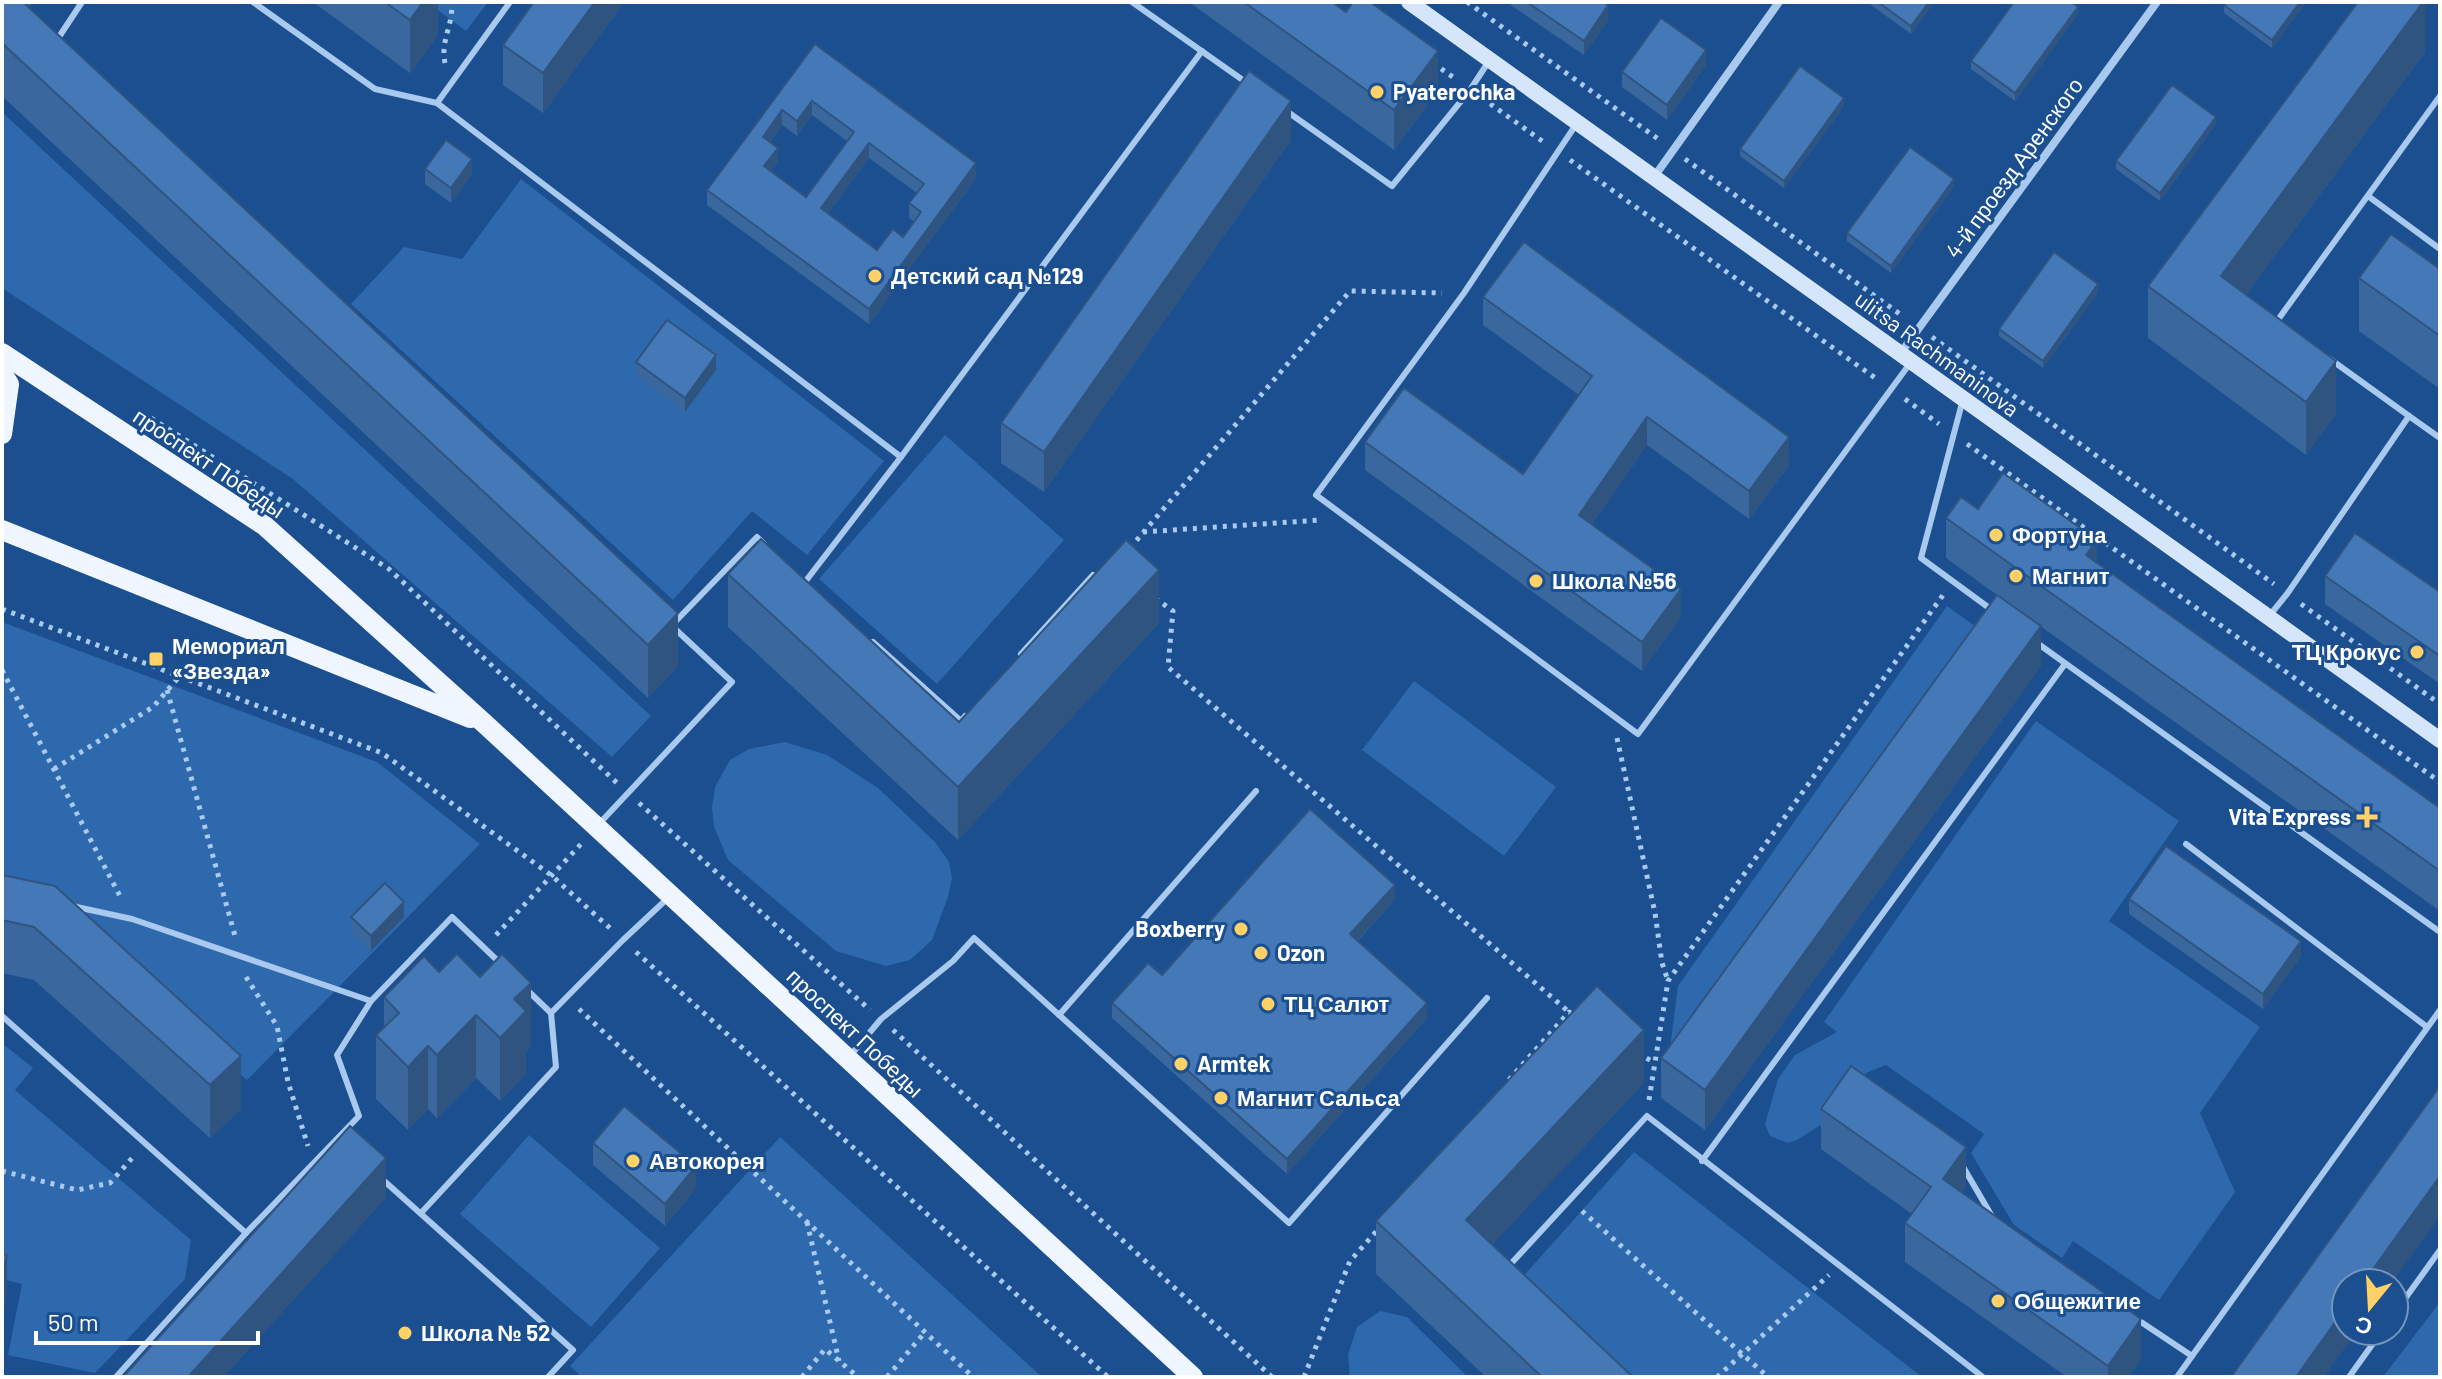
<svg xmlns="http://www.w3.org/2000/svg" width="2442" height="1379" font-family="Barlow,sans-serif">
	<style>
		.green { fill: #2e69ad }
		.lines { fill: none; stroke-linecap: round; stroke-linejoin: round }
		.path { stroke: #a9c9ee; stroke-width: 5; stroke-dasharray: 4 6; stroke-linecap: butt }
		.service { stroke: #a9c9ee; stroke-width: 6 }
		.minor { stroke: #a9c9ee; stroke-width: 8 }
		.secondary { stroke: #d6e6fa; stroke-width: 16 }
		.primary { stroke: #f0f6ff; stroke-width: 20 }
		.wall { fill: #3a679d; fill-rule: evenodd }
		.shaded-wall { fill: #305480 }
		.building { fill: #4478b7; stroke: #305480; stroke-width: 2; fill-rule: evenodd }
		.poi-dot { fill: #ffd166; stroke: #1b4f8f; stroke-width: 3 }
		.labels { text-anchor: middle; stroke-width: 6; stroke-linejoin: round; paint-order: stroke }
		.poi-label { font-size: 22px; font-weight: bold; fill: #fff; stroke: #1b4f8f; text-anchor: start }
		.street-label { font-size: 22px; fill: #fff; stroke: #1b4f8f }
	</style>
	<rect width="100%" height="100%" fill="#1b4f8f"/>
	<g class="green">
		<path d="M427,2H488L466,31Z"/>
		<path d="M2,112L651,716L612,757L293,479L2,288Z"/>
		<path d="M521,179L884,461L807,555L752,511L673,600L351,304L404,247L462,259Z"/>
		<path d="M945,435L1064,540L937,684L819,579Z"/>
		<path d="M1947,606L1982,631L1666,1079L1678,986Z"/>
		<path d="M2,622L377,762L480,844L247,1080L65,924L2,910Z"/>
		<path d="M1414,681L1556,787L1504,856L1362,750Z"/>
		<path d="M2036,721L2179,821L2109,921L2260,1027L2200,1113L2235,1192L2159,1300L2073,1241L2062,1258L2014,1225L1971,1153L1984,1134L1886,1065L1866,1073L1822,1124L1797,1140L1788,1143L1770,1136L1765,1124L1778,1079L1795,1055L1837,1032L1824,1022Z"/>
		<path d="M785,742L827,755L878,788L935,842L949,862L952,878L948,897L932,940L910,960L886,966L836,951L728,860L714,827L712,807L715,787L730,760L749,749Z"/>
		<path d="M2,1043L33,1068L15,1090L191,1240L185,1279L95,1373L8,1355L22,1284L2,1279Z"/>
		<path d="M529,1135L660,1248L591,1327L460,1214Z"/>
		<path d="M780,1137L1042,1377H582L570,1366Z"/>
		<path d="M1634,1152L1922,1377H1619L1520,1280Z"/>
		<path d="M2440,1302V1377H2383Z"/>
		<path d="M1380,1311L1407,1317L1468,1377H1350L1348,1355L1357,1327Z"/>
	</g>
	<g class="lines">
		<g class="path">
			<path d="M1467,2L1661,141"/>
			<path d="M445,63C440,39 455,22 451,2"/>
			<path d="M1433,63L1457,80"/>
			<path d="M1482,98L1545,143"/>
			<path d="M1685,159L1904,317"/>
			<path d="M1570,160L1878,380"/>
			<path d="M1932,337L2274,584"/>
			<path d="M1905,399L1939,424"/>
			<path d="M151,418L389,569L617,783"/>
			<path d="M1967,444L2440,782"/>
			<path d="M1143,532L1321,520"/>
			<path d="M1130,548L1350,291L1442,293"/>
			<path d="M1155,598L1173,611L1168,667L1569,1012"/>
			<path d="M2301,604L2440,704"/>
			<path d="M2,609L382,753L551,875L611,929"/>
			<path d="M2,670L122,900"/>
			<path d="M167,690L235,936"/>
			<path d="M1617,738L1655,913L1662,963L1668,981"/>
			<path d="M54,769L153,707L179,677"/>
			<path d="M639,803L870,1010"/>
			<path d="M496,935L582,843"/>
			<path d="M636,952L1108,1377"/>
			<path d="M246,977L277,1026L288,1082L308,1146"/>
			<path d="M579,1009L973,1377"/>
			<path d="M893,1030L1272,1377"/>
			<path d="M1638,1053L1655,1063"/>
			<path d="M1509,1080L1569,1012L1571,1013"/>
			<path d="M1649,1100L1668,981L1943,595"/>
			<path d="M2,1171L77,1190L110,1183L134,1156"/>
			<path d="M1582,1211L1768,1377"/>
			<path d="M807,1222L839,1361"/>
			<path d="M802,1377L825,1349L858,1377"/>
			<path d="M887,1377L925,1332"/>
			<path d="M1304,1377L1350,1261L1381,1226"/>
			<path d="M1717,1377L1829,1275"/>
		</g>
		<g class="service">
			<path d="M253,2L375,89L437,103L510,2"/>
			<path d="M1132,2L1247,83"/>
			<path d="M55,43L82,2"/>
			<path d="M437,103L901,457"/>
			<path d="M1285,110L1392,186L1470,90L1489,61"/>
			<path d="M1577,123L1464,293L1316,495L1638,734L1911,362"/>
			<path d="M2368,196L2440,249"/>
			<path d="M2282,324L2277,321L2440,96"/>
			<path d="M1962,403L1921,558L1992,610"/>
			<path d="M2409,416L2440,438"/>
			<path d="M805,582L901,457L1202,51"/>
			<path d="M2270,615L2287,594L2409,416L2330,359"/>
			<path d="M674,623L757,537L764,544"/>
			<path d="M873,642L961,721L965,716"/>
			<path d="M2037,643L2440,932"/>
			<path d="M1021,654L1093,575"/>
			<path d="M598,825L732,682L673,627"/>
			<path d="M2186,844L2427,1027"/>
			<path d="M72,906L132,919L371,1001"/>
			<path d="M525,988L551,1013L623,940L669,897"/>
			<path d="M1059,1015L1256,791"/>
			<path d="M2,1016L246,1233"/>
			<path d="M850,1056L881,1019L953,961L974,938L1289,1223L1487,998"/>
			<path d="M1702,1161L2065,664"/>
			<path d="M1962,1165L1993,1218"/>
			<path d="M382,1179L573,1350L548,1377"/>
			<path d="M421,1213L556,1067L551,1013"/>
			<path d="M1507,1268L1647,1116L1983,1377"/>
			<path d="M2394,1314L2440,1250"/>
			<path d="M2135,1318L2192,1356"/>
			<path d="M116,1377L246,1233L359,1116L337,1055L371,1001L452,917L500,963"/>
			<path d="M2177,1377L2440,1010"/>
			<path d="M2349,1377L2382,1331"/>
		</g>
		<g class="minor">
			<path d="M1654,177L1779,2"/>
			<path d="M1900,354L2157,2"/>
		</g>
		<path class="secondary" d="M1409,2L2440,740"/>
		<g class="primary">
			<path d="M2,353L265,526L485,724L1193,1377"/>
			<path d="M2,373L9,384L2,434"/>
			<path d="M2,530L470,718"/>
		</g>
	</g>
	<g class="wall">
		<path d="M2,2H32L28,7L678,666L648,698L2,96Z"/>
		<path d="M313,2H438V35L410,73Z"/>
		<path d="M624,2L543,113L503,85V45Z"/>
		<path d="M1189,2H1332L1438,90L1394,150Z"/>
		<path d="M1506,2H1603L1608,20L1584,55Z"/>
		<path d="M1867,2H1934L1911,34Z"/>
		<path d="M2227,2H2306L2272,48L2224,13V5Z"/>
		<path d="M2425,2V52L2246,295L2336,414L2306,455L2148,338V286Z"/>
		<path d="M2078,14L2015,101L1971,69V61Z"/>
		<path d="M815,44L976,178L869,324L707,205V190ZM812,115L847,141L806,197L771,171L778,162L770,142L782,125L797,136ZM869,158L917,193L909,203V218L914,222L903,237L877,250L828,213Z"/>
		<path d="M1706,65L1667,120L1622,87V72Z"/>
		<path d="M1844,106L1784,188L1740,156V149Z"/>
		<path d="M2216,124L2160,201L2116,169V161Z"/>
		<path d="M1291,140L1044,492L1001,463V423Z"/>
		<path d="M425,169L472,174L451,203L425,184Z"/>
		<path d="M1954,186L1891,273L1847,241V233Z"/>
		<path d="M2440,269V389L2359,331V278Z"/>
		<path d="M2098,292L2043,368L1999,336V329Z"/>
		<path d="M1483,297L1789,465L1749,519L1647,445L1592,524L1681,617L1642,671L1365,470V442L1523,474L1579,395L1483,325Z"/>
		<path d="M636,362L716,370L685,412L636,376Z"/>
		<path d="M1978,509L2097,563L2440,808V911L2022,613L2041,666L1705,1130L1661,1098V1058L1997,595L1946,558V518Z"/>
		<path d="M728,574L959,722L1159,623L958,840L728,627Z"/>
		<path d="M2325,576L2440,592V684L2325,604Z"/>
		<path d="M2,875L241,1109L210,1138L34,980L2,973Z"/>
		<path d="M1395,899L1358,941L1427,1018L1287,1174L1112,1018V1003L1162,975Z"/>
		<path d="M2129,899L2301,956L2263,1009L2129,914Z"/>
		<path d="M351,917H404L371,951L351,932Z"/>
		<path d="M439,972L531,1046L526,1051V1074L500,1101L476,1078L437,1118L428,1109L408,1130L376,1099V1035L384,1028V997Z"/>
		<path d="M1644,1083L1492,1244L1633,1377H1486L1376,1274V1221Z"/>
		<path d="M1821,1109L1966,1187L1962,1192L2141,1359L2128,1377H2067L1905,1262V1223L1912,1214L1821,1149Z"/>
		<path d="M593,1143L696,1188L665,1226L593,1165Z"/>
	</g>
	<g class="shaded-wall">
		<path d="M423,2H438V35L410,73V20Z"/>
		<path d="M595,2H624L543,113V73Z"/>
		<path d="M1929,2H1934L1911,34V26Z"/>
		<path d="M2300,2H2306L2272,48V40Z"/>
		<path d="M2423,2H2425V52L2221,329V276Z"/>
		<path d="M1608,5V20L1584,55V41Z"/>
		<path d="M2078,7V14L2015,101V93Z"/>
		<path d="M1706,50V65L1667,120V105Z"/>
		<path d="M1438,51V90L1394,150V110Z"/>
		<path d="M1844,98V106L1784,188V181Z"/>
		<path d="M812,101V115L797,136V121Z"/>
		<path d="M1291,101V140L1044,492V452Z"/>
		<path d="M782,110V125L763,151V137Z"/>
		<path d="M2216,117V124L2160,201V193Z"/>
		<path d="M869,143V158L821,222V208Z"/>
		<path d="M778,148V162L764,181V166Z"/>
		<path d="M472,159V174L451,203V188Z"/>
		<path d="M976,163V178L869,324V309Z"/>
		<path d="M1954,179V186L1891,273V266Z"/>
		<path d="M2098,284V292L2043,368V361Z"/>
		<path d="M716,355V370L685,412V398Z"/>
		<path d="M2336,361V414L2306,455V402Z"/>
		<path d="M1647,417V445L1579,543V515Z"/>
		<path d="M1789,437V465L1749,519V491Z"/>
		<path d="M2097,540V580L2086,555Z"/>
		<path d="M1159,570V623L958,840V787Z"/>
		<path d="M1681,589V617L1642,671V642Z"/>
		<path d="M678,613V666L648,698V645Z"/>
		<path d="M2041,626V666L1705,1130V1090Z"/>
		<path d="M1395,885V899L1350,949V934Z"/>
		<path d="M404,902V917L371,951V936Z"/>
		<path d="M2301,941V956L2263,1009V994Z"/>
		<path d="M531,983V1046L526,1051V1074L500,1101V1038L514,999Z"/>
		<path d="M1427,1003V1018L1287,1174V1159Z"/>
		<path d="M476,1015V1078L437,1118V1055Z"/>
		<path d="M1644,1030V1083L1466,1273V1220Z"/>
		<path d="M428,1046V1109L408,1130V1067Z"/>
		<path d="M241,1056V1109L210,1138V1085Z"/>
		<path d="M1966,1147V1187L1943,1219V1179Z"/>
		<path d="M386,1158V1198L224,1377H188Z"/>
		<path d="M696,1166V1188L665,1226V1204Z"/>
		<path d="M2440,1176V1216L2392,1283H2363Z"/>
		<path d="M7,1255V1294L2,1315V1275Z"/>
		<path d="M2346,1307V1331H2357L2324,1377H2296Z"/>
		<path d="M2141,1319V1359L2128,1377H2108V1366Z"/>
	</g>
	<g class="building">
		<path d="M2,2H23L678,613L648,645L2,43Z"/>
		<path d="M385,2H423L410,20Z"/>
		<path d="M534,2H595L543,73L503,45Z"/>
		<path d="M1244,2H1332L1346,12L1353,2H1370L1438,51L1394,110Z"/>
		<path d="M1527,2H1603L1608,5L1584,41Z"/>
		<path d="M1878,2H1929L1911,26Z"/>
		<path d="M2014,2H2072L2078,7L2015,93L1971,61Z"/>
		<path d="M2227,2H2300L2272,40L2224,5Z"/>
		<path d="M2358,2H2423L2221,276L2336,361L2306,402L2148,286Z"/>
		<path d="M1661,18L1706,50L1667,105L1622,72Z"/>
		<path d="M815,44L976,163L869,309L707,190ZM812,101L854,132L806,197L764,166L778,148L763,137L782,110L797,121ZM869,143L924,184L909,203L921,212L903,237L893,229L877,250L821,208Z"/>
		<path d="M1800,66L1844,98L1784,181L1740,149Z"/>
		<path d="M1249,71L1291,101L1044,452L1001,423Z"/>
		<path d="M2172,85L2216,117L2160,193L2116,161Z"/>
		<path d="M446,140L472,159L451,188L425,169Z"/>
		<path d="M1910,147L1954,179L1891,266L1847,233Z"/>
		<path d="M2391,234L2440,269V336L2359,278Z"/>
		<path d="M1524,242L1789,437L1749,491L1647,417L1579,515L1681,589L1642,642L1365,442L1404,388L1523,474L1592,376L1483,297Z"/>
		<path d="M2054,252L2098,284L2043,361L1999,329Z"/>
		<path d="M667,320L716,355L685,398L636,362Z"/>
		<path d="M2003,473L2097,540L2086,555L2440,808V871L1946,518L1961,497L1978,509Z"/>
		<path d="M2355,533L2440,592V656L2325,576Z"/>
		<path d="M761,539L959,722L1126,540L1159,570L958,787L728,574Z"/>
		<path d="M1997,595L2041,626L1705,1090L1661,1058Z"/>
		<path d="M1310,809L1395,885L1350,934L1427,1003L1287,1159L1112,1003L1148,963L1162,975Z"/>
		<path d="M2166,846L2301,941L2263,994L2129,899Z"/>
		<path d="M2,875L55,886L241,1056L210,1085L34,927L2,920Z"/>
		<path d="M385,883L404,902L371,936L351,917Z"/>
		<path d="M457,954L480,977L502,954L531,983L514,999L526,1011L500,1038L476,1015L437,1055L428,1046L408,1067L376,1035L399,1013L384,997L424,956L439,972Z"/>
		<path d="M1597,986L1644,1030L1466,1220L1633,1377H1542L1376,1221Z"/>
		<path d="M1851,1066L1966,1147L1943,1179L2141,1319L2108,1366L1905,1223L1931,1187L1821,1109Z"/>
		<path d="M2440,1086V1176L2363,1283H2346V1307L2296,1377H2231Z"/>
		<path d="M624,1106L696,1166L665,1204L593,1143Z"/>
		<path d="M350,1126L386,1158L188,1377H123Z"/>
		<path d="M2,1254L7,1255L2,1275Z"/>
	</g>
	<g class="poi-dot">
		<circle cx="1377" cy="92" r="8"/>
		<circle cx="875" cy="276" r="8"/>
		<circle cx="1996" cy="535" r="8"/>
		<circle cx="2016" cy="576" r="8"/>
		<circle cx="1536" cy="581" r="8"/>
		<circle cx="2417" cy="652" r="8"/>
		<rect x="148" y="651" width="16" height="16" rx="4"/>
		<path d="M2363 805h8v8h8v8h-8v8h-8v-8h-8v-8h8z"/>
		<circle cx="1241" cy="929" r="8"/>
		<circle cx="1261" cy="953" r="8"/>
		<circle cx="1268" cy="1004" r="8"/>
		<circle cx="1181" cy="1064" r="8"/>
		<circle cx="1221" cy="1098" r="8"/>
		<circle cx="633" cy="1161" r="8"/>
		<circle cx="1998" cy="1301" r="8"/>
		<circle cx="405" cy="1333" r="8"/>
	</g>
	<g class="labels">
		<g class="poi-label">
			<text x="1393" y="100">Pyaterochka</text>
			<text x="891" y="284">Детский сад №129</text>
			<text x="2012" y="543">Фортуна</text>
			<text x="2032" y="584">Магнит</text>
			<text x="1552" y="589">Школа №56</text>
			<text x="172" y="654">Мемориал<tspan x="172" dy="25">«Звезда»</tspan></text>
			<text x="2401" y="660" text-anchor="end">ТЦ Крокус</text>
			<text x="2351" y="825" text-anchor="end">Vita Express</text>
			<text x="1225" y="937" text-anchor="end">Boxberry</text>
			<text x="1277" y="961">Ozon</text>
			<text x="1284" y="1012">ТЦ Салют</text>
			<text x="1197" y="1072">Armtek</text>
			<text x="1237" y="1106">Магнит Сальса</text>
			<text x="649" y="1169">Автокорея</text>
			<text x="2014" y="1309">Общежитие</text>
			<text x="421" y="1341">Школа № 52</text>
		</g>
		<g class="street-label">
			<text transform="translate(2014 168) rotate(-54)" y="8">4-й проезд Аренского</text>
			<text transform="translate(1937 354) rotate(36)" y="8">ulitsa Rachmaninova</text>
			<text transform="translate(209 463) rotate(34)" y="8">проспект Победы</text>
			<text transform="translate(855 1033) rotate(43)" y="8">проспект Победы</text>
		</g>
	</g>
	<rect width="2442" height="1379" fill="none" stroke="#ffffff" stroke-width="8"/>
	<g transform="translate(2370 1307) rotate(198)"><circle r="38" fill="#1b4f8f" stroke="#7695bc" stroke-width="2"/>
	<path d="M0-6L14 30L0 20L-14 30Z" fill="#ffd166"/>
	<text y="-12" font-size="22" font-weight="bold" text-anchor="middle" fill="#ffffff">С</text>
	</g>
	<path d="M36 1331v12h222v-12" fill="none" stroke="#ffffff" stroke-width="4"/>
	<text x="48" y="1331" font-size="24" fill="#ffffff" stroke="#1b4f8f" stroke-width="6" paint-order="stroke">50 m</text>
</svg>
